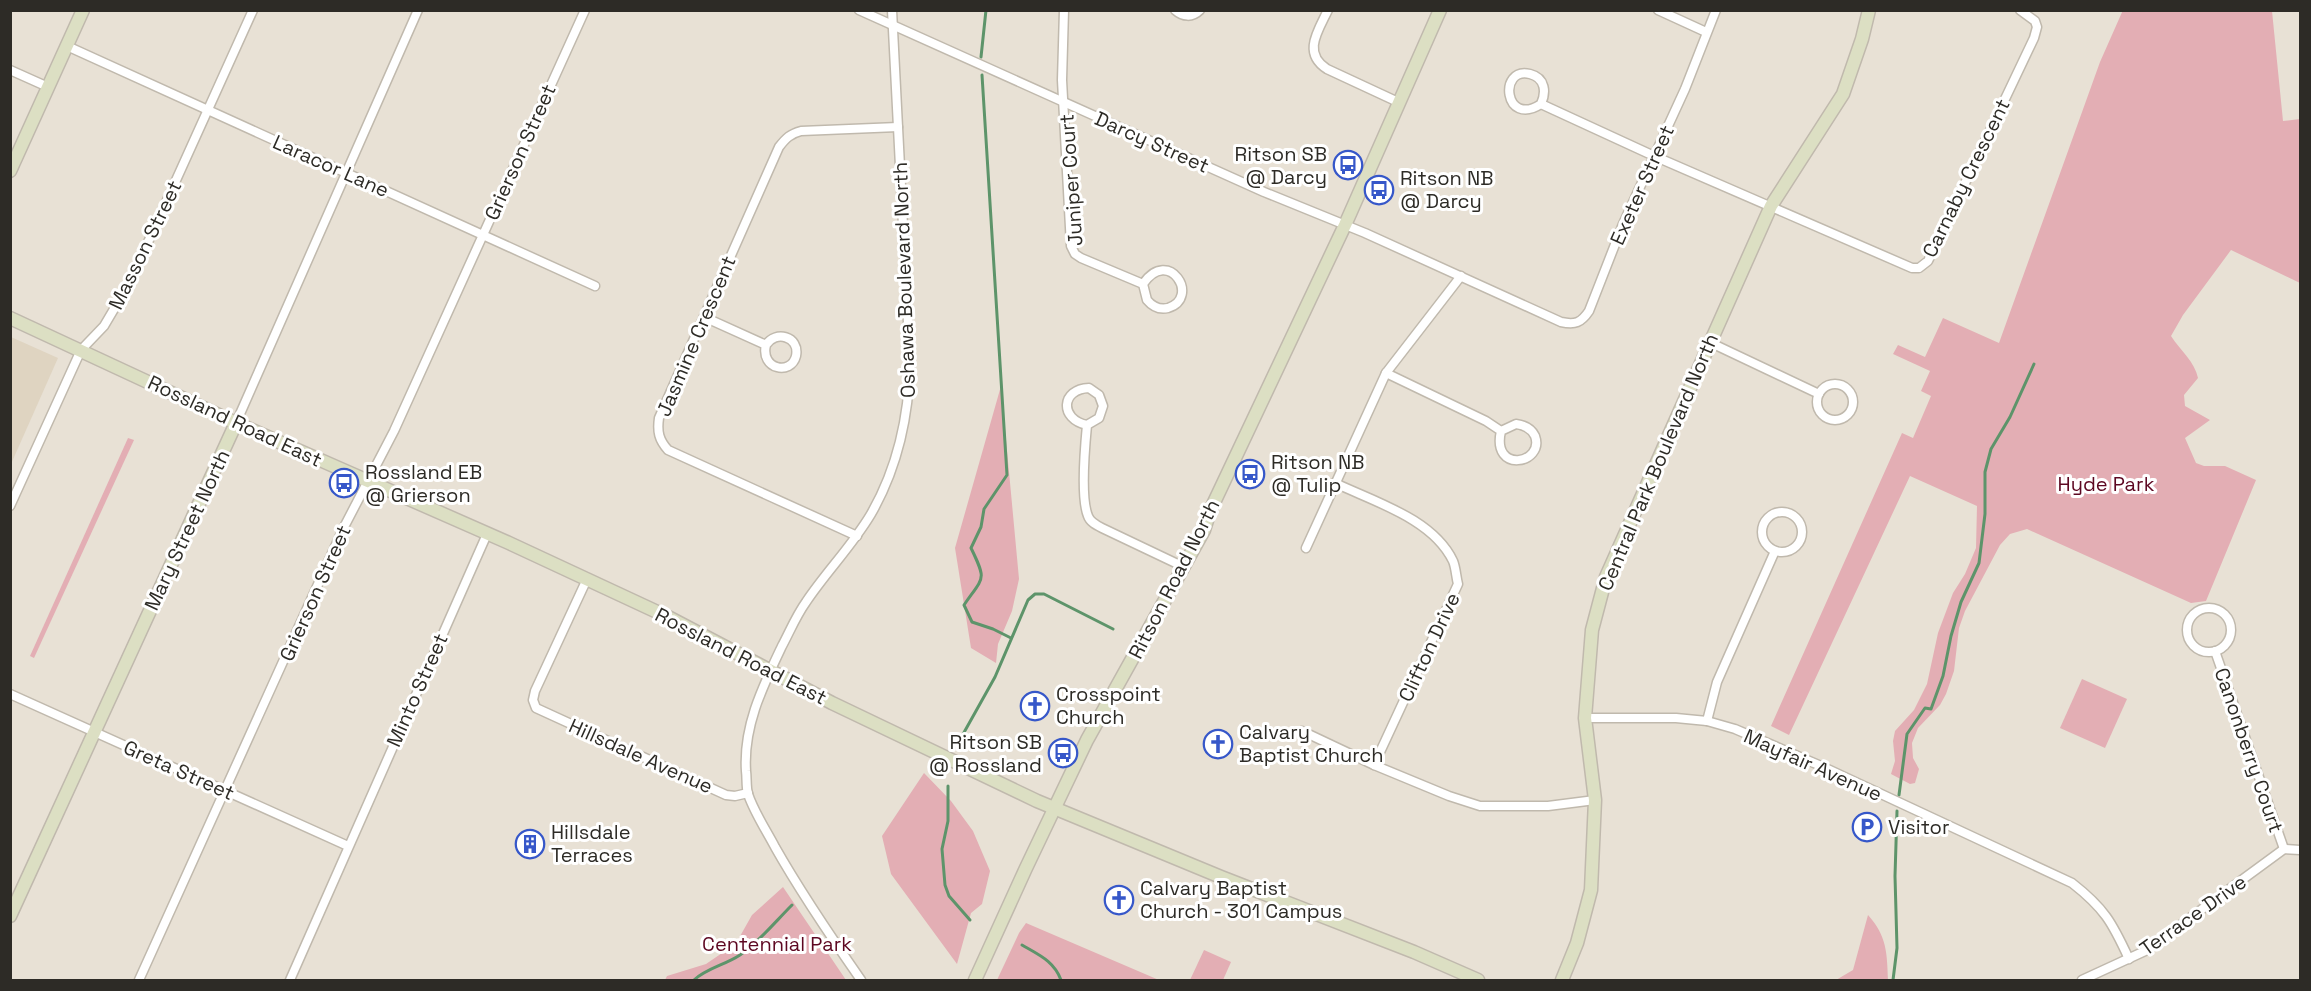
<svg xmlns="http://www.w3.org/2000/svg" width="2311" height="991" font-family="'Space Grotesk',sans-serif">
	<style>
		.built { fill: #dfd4c1 }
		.green { fill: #e3aeb4 }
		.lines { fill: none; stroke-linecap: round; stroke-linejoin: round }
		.stream { stroke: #5d946a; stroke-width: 3 }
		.street-casing { stroke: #c0b9ad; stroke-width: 11 }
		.secondary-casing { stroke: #c0b9ad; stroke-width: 15 }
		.street { stroke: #fff; stroke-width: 8 }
		.secondary { stroke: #dcdfc3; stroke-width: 12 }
		.labels { text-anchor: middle; stroke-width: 6; stroke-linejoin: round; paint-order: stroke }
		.street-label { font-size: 20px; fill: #2d2b26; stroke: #fff }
		.poi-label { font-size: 20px; fill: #2d2b26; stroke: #fff; text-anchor: start }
		.park-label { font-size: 20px; fill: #5d0721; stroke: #fff }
	</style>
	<rect width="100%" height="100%" fill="#e8e1d5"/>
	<path class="built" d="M11,337L58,358L11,464Z"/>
	<g class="green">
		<path d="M2123,10L2272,11L2283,121L2300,119V283L2231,250L2183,315L2171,336C2180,350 2195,362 2198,378L2184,395L2185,406L2210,420L2185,438L2196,463L2204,466H2225L2256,480L2206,601L2191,603L2027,529L2010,534L2000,545L1965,611L1959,628L1954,671L1946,694L1940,705L1918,728L1912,743L1913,758L1919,769L1915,783L1910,784L1891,774L1895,761L1893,741L1895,731L1914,710L1927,684L1938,633L1953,593L1965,574L1976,548L1977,506L1910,476L1789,735L1771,726L1902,433L1913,438L1931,396L1921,391L1930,371L1893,354L1898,345L1925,357L1943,318L1999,343L2100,62Z"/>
		<path d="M1001,386L1019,579L1012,611L998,644L996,663L971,648L955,548Z"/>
		<path d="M128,438L134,440L34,658L30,656Z"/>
		<path d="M2082,679L2127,699L2105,748L2060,728Z"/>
		<path d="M924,773L951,801L973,831L990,871L982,904L971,913L957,964L891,874L882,836Z"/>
		<path d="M783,887L846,980H665L667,976L706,964L728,949L739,938L752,915Z"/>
		<path d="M1868,915C1887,936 1887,953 1888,980H1836L1853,970Z"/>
		<path d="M1026,923L1159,980H997L1019,933Z"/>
		<path d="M1204,950L1231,962L1223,980H1190Z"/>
	</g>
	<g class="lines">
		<g class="stream">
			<path d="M981,57L986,10"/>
			<path d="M982,75L1007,475L984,509L981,527L971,548C987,581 984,576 964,605L972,622L993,629L1011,638"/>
			<path d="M962,736L995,677L1028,600L1035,594H1044L1113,629"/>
			<path d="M948,786V821L942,849L945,885L949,896L970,920"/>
			<path d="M1899,795L1907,734L1925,708L1931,709L1943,676L1951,636L1961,602L1979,563L1985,514V472L1991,449L2010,417L2034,364"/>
			<path d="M1022,945C1039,955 1054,961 1061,980"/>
			<path d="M694,980C707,968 725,965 740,955C760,941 775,922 792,905"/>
			<path d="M1893,980L1897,948L1895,876L1897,811"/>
		</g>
		<g class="street-casing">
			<g id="street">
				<path d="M859,10L1264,192L1365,233L1561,322C1575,325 1581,323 1589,311L1623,224L1685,89L1716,10"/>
				<path d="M1064,10L1062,80L1071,246L1075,254L1081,258L1143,284L1147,300C1152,306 1159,310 1168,308C1201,298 1169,246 1143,284"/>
				<path d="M1175,10C1183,17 1192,18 1200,10"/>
				<path d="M1328,10C1318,31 1302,53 1327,69L1398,102"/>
				<path d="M1658,10L1706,32"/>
				<path d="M67,46L595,286"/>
				<path d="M10,70L48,87"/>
				<path d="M1541,104C1546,93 1546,78 1530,74C1498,66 1504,128 1541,104L1654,156L1912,268H1919L1928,261L2034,38L2037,27L2035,21L2020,10"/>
				<path d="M704,317L766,345C760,369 791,376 796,356C800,336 775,330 766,345"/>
				<path d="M1709,342L1819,394"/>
				<path d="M1386,373L1486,421L1501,431C1491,474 1545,464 1535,436C1531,428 1524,425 1516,424L1501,431"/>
				<circle cx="1835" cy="402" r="18"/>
				<path d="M236,423L418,10"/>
				<path d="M1087,425C1059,419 1061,389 1089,388L1099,395L1103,406L1099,418L1087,425C1085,446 1080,497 1088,516C1090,522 1096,525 1102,528L1184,567"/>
				<path d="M1335,483C1375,502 1433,519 1453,561C1456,568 1456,577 1458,584L1374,765"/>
				<path d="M10,506L81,350L104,326L130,282L253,10"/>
				<circle cx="1782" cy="532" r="20"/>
				<path d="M857,536L668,450C659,440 657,432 659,418L779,147C786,138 790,134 801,131L898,127"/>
				<path d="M1306,548L1386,373L1461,276"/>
				<path d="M587,579L535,691L533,700L536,708L726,795L735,796L748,793"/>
				<circle cx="2209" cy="630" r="22"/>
				<path d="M2215,651L2284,849"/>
				<path d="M10,694L348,846"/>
				<path d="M1585,718H1676L1707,721L1735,729L1821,766L2072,883C2104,908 2112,922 2129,959"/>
				<path d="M1707,721L1717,682L1775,551"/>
				<path d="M1302,731L1374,765L1449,796L1480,806H1548L1595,800"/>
				<path d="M139,980L343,529L394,431L585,10"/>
				<path d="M290,980L487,534"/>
				<path d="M861,980C831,937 801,893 775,847C766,830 754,812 748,794C746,787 747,778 746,771C743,726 763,686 782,646C790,631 796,616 806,602C826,572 852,546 871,514C898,467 909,416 910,362L892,10"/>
				<path d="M2082,980L2145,951L2284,849L2300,850"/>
			</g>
		</g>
		<g class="secondary-casing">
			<g id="secondary">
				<path d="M10,171L83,10"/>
				<path d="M10,318L236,423L509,543L668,617L832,703L1037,801L1221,877L1414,952L1478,980"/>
				<path d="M10,916L236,423"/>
				<path d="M975,980L1026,868L1087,740L1204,530L1210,511L1345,225L1440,10"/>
				<path d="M1562,980L1577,943L1591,890L1595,800L1585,718L1592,630L1606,577L1771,206L1843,94L1862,39L1869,10"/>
			</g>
		</g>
		<use href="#street" class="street"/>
		<use href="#secondary" class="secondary"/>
	</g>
	<defs>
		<g id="bus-ring" transform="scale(1.5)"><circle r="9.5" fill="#fff" stroke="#3657c9" stroke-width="1.5"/><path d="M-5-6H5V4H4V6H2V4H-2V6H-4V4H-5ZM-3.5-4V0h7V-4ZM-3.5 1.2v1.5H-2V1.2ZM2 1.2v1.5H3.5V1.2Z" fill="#3657c9"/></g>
		<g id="church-ring" transform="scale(1.5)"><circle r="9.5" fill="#fff" stroke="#3657c9" stroke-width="1.5"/><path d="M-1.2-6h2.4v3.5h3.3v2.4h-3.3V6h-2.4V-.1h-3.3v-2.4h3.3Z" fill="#3657c9"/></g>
		<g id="parking-ring" transform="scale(1.5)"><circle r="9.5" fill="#fff" stroke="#3657c9" stroke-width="1.5"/><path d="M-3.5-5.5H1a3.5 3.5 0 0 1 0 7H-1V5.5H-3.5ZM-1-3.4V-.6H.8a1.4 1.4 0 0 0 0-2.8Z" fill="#3657c9"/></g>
		<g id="building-ring" transform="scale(1.5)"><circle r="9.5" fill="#fff" stroke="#3657c9" stroke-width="1.5"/><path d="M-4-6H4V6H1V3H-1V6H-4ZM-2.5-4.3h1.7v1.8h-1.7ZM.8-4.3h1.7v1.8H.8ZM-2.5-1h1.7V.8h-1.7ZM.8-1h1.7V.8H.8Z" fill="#3657c9"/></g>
	</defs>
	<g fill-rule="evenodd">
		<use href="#bus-ring" x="1348" y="165"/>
		<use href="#bus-ring" x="1379" y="190"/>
		<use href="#bus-ring" x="1250" y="474"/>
		<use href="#bus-ring" x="344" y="483"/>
		<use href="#church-ring" x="1035" y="706"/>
		<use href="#church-ring" x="1218" y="744"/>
		<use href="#bus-ring" x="1063" y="753"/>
		<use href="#parking-ring" x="1867" y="827"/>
		<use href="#building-ring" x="530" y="844"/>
		<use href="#church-ring" x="1119" y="900"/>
	</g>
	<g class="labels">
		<g class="street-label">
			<text transform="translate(1152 142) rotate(24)" y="7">Darcy Street</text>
			<text transform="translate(520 152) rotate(-66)" y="7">Grierson Street</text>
			<text transform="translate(331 166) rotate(24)" y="7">Laracor Lane</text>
			<text transform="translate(1966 178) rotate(-64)" y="7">Carnaby Crescent</text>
			<text transform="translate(1071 180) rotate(-94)" y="7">Juniper Court</text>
			<text transform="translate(1642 185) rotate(-66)" y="7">Exeter Street</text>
			<text transform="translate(145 245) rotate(-64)" y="7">Masson Street</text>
			<text transform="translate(904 280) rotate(-92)" y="7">Oshawa Boulevard North</text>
			<text transform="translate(696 336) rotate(-67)" y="7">Jasmine Crescent</text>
			<text transform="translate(235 421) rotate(25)" y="7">Rossland Road East</text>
			<text transform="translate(1658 462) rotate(-67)" y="7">Central Park Boulevard North</text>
			<text transform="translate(187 530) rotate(-65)" y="7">Mary Street North</text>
			<text transform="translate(1174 579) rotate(-63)" y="7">Ritson Road North</text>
			<text transform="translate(315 593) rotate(-66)" y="7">Grierson Street</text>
			<text transform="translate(1429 647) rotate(-65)" y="7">Clifton Drive</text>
			<text transform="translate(741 656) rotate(27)" y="7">Rossland Road East</text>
			<text transform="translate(417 690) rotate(-66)" y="7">Minto Street</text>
			<text transform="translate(2249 750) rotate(71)" y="7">Canonberry Court</text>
			<text transform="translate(641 756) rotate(24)" y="7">Hillsdale Avenue</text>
			<text transform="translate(1813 765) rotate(24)" y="7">Mayfair Avenue</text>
			<text transform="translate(179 770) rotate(24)" y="7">Greta Street</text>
			<text transform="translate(2193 915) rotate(-35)" y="7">Terrace Drive</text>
		</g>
		<g class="poi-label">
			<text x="1327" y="161" text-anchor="end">Ritson SB<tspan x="1327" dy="23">@ Darcy</tspan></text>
			<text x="1400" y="185">Ritson NB<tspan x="1400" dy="23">@ Darcy</tspan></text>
			<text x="1271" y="469">Ritson NB<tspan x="1271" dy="23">@ Tulip</tspan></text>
			<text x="365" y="479">Rossland EB<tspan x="365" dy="23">@ Grierson</tspan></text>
			<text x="1056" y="701">Crosspoint<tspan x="1056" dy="23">Church</tspan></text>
			<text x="1239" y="739">Calvary<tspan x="1239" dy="23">Baptist Church</tspan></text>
			<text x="1042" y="749" text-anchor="end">Ritson SB<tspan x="1042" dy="23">@ Rossland</tspan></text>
			<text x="1888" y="834">Visitor</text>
			<text x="551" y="839">Hillsdale<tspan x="551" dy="23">Terraces</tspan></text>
			<text x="1140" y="895">Calvary Baptist<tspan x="1140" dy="23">Church - 301 Campus</tspan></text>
		</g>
		<g class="park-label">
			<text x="2106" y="491">Hyde Park</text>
			<text x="777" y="951">Centennial Park</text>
		</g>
	</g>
	<rect width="2311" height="991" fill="none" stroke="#2d2b26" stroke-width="24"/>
</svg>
